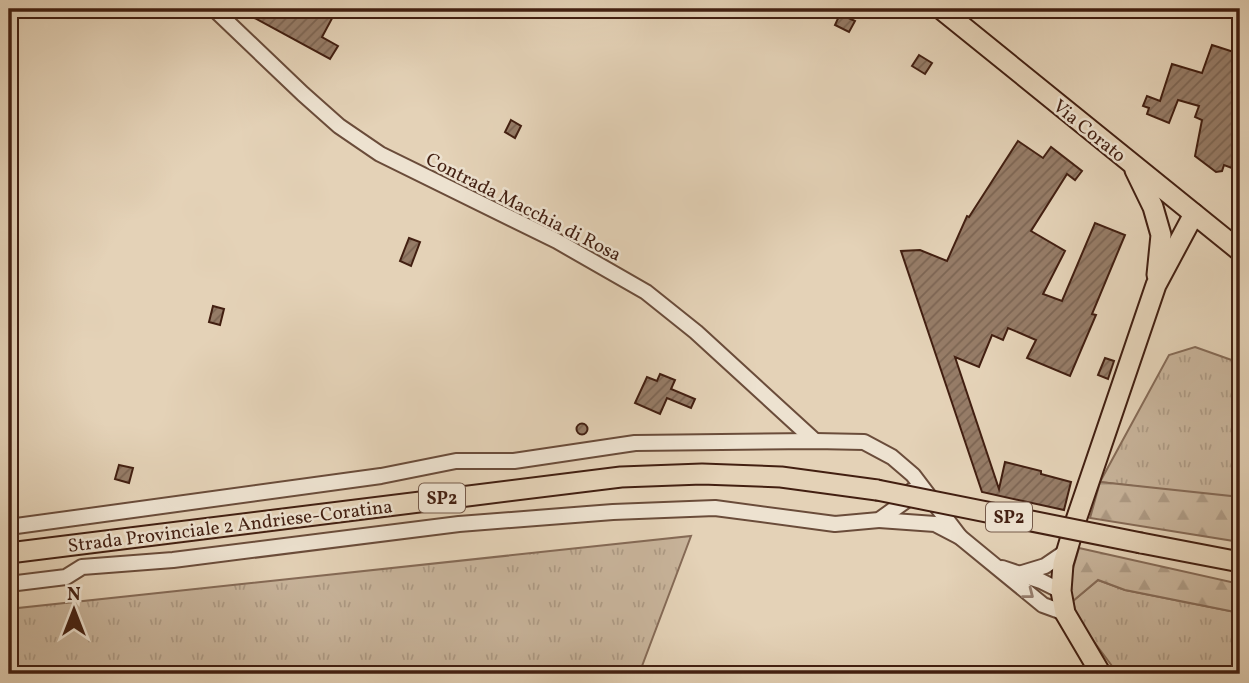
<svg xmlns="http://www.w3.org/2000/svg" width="1249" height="683" font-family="Vollkorn,serif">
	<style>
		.grass { fill: url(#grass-tufts); stroke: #856a56; stroke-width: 2 }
		.forest { fill: url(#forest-firs); stroke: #856a56; stroke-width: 2 }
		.building { fill: url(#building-hatch); stroke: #421f11; stroke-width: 2 }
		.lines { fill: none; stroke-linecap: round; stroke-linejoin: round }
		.minor-casing { stroke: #6a4c3a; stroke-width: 18 }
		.major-casing { stroke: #421f11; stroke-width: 23 }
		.minor { stroke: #ede2d0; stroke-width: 14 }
		.major { stroke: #e4d2b7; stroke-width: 19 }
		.major-bridge-casing { stroke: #421f11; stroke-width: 23; stroke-linecap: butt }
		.major-bridge { stroke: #e4d2b7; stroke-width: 19 }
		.oneway { stroke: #988070 }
		.labels { text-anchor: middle; stroke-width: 5; stroke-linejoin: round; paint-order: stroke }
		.shield { fill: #ede2d0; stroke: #755a4a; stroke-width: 2 }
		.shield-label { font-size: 18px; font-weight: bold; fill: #421f11 }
		.street-label { font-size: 19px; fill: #421f11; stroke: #ede2d0 }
	</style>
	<defs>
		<pattern id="grass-tufts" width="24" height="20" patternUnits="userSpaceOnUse" patternTransform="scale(1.75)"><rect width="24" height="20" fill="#c8b49b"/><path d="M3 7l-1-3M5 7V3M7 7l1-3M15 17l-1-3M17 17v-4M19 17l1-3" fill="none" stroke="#ad9a84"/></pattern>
		<pattern id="forest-firs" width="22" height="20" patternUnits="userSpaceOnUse" patternTransform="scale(1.75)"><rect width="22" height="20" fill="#c8b49b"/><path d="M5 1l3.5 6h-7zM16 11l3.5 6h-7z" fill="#ad9a84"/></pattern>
		<pattern id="building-hatch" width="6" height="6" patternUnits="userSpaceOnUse" patternTransform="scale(1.75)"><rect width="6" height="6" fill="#967c67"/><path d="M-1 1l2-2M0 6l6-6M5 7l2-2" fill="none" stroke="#7c6553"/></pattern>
	</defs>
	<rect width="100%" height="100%" fill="#e4d2b7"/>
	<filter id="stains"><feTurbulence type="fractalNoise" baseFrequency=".00286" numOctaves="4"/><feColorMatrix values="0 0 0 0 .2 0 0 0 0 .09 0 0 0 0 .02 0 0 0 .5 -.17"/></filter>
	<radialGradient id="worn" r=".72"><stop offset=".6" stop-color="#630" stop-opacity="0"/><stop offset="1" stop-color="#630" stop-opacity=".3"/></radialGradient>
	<g class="grass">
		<path d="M1195,347L1240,363V497L1207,495L1100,482L1169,355Z"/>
		<path d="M691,536L639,674H9V609Z"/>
		<path d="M1098,580L1125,590L1240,613V674H1118L1077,619L1073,601Z"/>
	</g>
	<g class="forest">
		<path d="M1100,482L1240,497V542L1090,518Z"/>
		<path d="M1079,548L1240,584V613L1125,590L1098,580L1073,601L1069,582Z"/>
	</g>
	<g class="building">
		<path d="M238,9H337L322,37L338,46L330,59Z"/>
		<path d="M840,14L855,21L849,32L835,25Z"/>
		<path d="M1212,45L1240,54V171L1224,165L1222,171L1216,172L1195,156L1202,120L1195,117L1199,106L1178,100L1169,123L1147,114L1149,108L1143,106L1147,96L1160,101L1172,64L1202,73Z"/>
		<path d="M919,55L932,63L925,74L912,66Z"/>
		<path d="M511,120L521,126L515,138L505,132Z"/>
		<path d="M1018,141L1043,158L1051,147L1082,171L1075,180L1067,174L1031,231L1065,251L1043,294L1062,301L1095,223L1125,235L1092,314L1096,315L1070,376L1027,358L1036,340L1008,328L1003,340L992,335L979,367L955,357L999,489L1005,462L1041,471V474L1071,482L1064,510L982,492L901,251L920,250L947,261L967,216L969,217Z"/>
		<path d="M409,238L420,242L411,266L400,261Z"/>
		<path d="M213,306L224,309L220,325L209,322Z"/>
		<path d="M1105,358L1114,361L1108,379L1098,375Z"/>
		<path d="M660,374L675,380L671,389L695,399L691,408L667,398L660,414L635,403L647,377L657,381Z"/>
		<circle cx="582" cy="429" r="5.5"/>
		<path d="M119,465L133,468L129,483L115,479Z"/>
	</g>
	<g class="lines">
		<g class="minor-casing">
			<g id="minor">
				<path d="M214,9L303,94L339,126L380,154L557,241L646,292L696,332L815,441"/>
				<path d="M879,520L935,524L960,537L1043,605L1065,613"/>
				<path d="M9,527L381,476L456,461H514L635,443L815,441L864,442L892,457L913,475L960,537"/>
				<path d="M1002,568L1041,581L1061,591"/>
				<path d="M1022,573L1045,566L1067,551"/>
				<path d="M9,584L66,577L82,567L173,560L459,524L613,512L715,508L835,524L879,520L911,497V491"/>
			</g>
		</g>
		<g class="major-casing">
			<g id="major">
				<path d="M941,9L1240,251"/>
				<path d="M1135,170L1153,207L1161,235L1157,275"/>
				<path d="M1141,543L1240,562"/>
				<path d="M9,553L621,477L702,474L781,477L877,490"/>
				<path d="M1101,674L1065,613L1061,591L1063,564L1076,520L1156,285L1194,214"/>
			</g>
		</g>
		<use href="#minor" class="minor"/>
		<use href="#major" class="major"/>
		<g class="major-bridge-casing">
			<path id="major-bridge" d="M877,490L1141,543"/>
		</g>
		<use href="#major-bridge" class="major-bridge"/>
	</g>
	<defs><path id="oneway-chevron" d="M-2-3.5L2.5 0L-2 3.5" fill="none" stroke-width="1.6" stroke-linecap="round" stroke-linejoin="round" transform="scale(1.75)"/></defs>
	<use class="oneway" href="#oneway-chevron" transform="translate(1029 594) rotate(38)"/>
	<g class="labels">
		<g class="shield">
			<rect x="419" y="483.5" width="46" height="29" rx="5"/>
			<rect x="986" y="502.5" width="46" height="29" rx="5"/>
		</g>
		<g class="shield-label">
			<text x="442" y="504">SP2</text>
			<text x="1009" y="523">SP2</text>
		</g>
		<g class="street-label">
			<text transform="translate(1090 130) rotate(39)" y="7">Via Corato</text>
			<text transform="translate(524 206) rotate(27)" y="7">Contrada Macchia di Rosa</text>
			<text transform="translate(230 525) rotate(-7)" y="7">Strada Provinciale 2 Andriese-Coratina</text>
		</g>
	</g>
	<rect width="1249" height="683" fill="none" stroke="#e4d2b7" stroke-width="35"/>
	<rect x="10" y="10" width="1228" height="662" fill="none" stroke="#421f11" stroke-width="3.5"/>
	<rect x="18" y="18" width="1214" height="648" fill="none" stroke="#421f11" stroke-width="2"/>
	<g transform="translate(74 610)" stroke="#ede2d0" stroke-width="5" paint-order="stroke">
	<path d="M0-5L12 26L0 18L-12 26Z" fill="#421f11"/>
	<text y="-10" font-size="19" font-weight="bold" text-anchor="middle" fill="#421f11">N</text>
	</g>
	<rect width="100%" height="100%" filter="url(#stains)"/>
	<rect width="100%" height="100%" fill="url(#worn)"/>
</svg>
